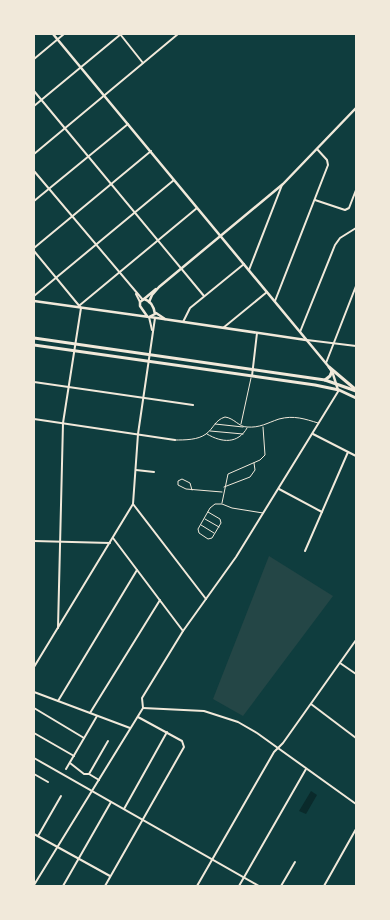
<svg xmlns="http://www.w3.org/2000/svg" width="390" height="920" font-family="Commissioner,sans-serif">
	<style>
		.green { fill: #244646 }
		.water { fill: #0a2a2b }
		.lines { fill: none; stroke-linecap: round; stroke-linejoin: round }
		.service { stroke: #f1e9da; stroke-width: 1 }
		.minor { stroke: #f1e9da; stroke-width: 2 }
		.tertiary { stroke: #f1e9da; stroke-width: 2.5 }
		.secondary { stroke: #f1e9da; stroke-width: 2.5 }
		.primary { stroke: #f1e9da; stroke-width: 3 }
	</style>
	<rect width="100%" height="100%" fill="#0f3d3e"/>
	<path class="green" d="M269,556L333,596L243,716L213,699Z"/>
	<path class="water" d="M311,791L317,795L306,814L299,811Z"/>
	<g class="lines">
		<g class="service">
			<path d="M215,424L243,427"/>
			<path d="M241,424L251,378"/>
			<path d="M210,431L243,434"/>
			<path d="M207,434C222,443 238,444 247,428"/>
			<path d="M175,440C185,440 198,440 206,434C214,428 215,420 225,417C234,418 239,427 247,427C260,428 267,423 279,419C294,415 305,419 318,423"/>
			<path d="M224,487L250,477L255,470L254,463"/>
			<path d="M192,490L190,483L182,479L178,481V485L186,489L222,492"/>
			<path d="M222,503L228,474L260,460L265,455L263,427"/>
			<path d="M208,512L220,519L221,523L212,538L208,539L199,533L198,529L210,508L215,504H222L232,508L263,513"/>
			<path d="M205,519L219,527"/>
			<path d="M201,525L214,533"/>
		</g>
		<g class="minor">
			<path d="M120,34L143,63"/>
			<path d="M34,59L64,34"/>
			<path d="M34,91L204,296"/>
			<path d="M34,106L121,34"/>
			<path d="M34,154L178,34"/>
			<path d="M34,171L143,300"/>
			<path d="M315,200L345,210L349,208L356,190"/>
			<path d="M34,201L128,124"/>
			<path d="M34,248L151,151"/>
			<path d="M34,251L81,308L63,423L58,628"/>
			<path d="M249,270L282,185"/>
			<path d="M136,294L140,302"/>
			<path d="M34,296L174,180"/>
			<path d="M275,301L328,165L327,160L317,149"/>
			<path d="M80,305L197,208"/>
			<path d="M149,317L152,330"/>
			<path d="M183,322L190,308L244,264"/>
			<path d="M223,328L267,292"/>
			<path d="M300,332L335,245L340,238L356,228"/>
			<path d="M307,340L356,346"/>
			<path d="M326,363L356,286"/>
			<path d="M252,376L257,333"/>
			<path d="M34,382L193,405"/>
			<path d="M34,419L175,440"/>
			<path d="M313,434L356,456"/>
			<path d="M136,470L154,472"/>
			<path d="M279,489L322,512"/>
			<path d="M133,504L206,599"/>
			<path d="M113,538L183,631"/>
			<path d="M34,541L110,543"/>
			<path d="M305,551L348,452"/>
			<path d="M340,663L356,674"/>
			<path d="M34,667L133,504L138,434L155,318"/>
			<path d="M34,692L130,728"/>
			<path d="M58,701L137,570"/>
			<path d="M311,704L356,738"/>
			<path d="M34,708L84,738"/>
			<path d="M143,708L142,698L183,631L236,557L339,390"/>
			<path d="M143,708L204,711L238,722L257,733L356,804"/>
			<path d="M90,713L160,600"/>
			<path d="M34,733L74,756"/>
			<path d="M34,758L259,886"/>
			<path d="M70,763L84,774H89L108,741"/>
			<path d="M66,769L97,716"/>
			<path d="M34,774L48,782"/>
			<path d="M89,774L99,780"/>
			<path d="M124,809L167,732"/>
			<path d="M34,834L110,876"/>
			<path d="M38,836L61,796"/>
			<path d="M34,885L143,708"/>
			<path d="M63,886L111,802"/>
			<path d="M105,886L184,747L182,741L138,717"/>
			<path d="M197,886L274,752L283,743L356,640"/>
			<path d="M239,886L306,769"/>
			<path d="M281,886L295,862"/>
			<path d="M324,886L356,829"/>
		</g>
		<g class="tertiary">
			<path d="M144,299L156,289"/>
			<path d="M34,301L149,317L155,314C154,307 151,301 144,299L140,302V306L147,316"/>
			<path d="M149,302L152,295L159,287L283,184L356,108"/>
			<path d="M156,313L165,319"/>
			<path d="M150,317L306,340"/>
		</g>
		<path class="secondary" d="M53,34L329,367L333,374L338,390"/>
		<g class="primary">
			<path d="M34,338L325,380L356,391"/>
			<path d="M34,345L315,385L339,390L356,398"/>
			<path d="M329,367L355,389"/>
			<path d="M325,380L330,376L332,371"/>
		</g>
	</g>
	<rect width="390" height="920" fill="none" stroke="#f1e9da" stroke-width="70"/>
</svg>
